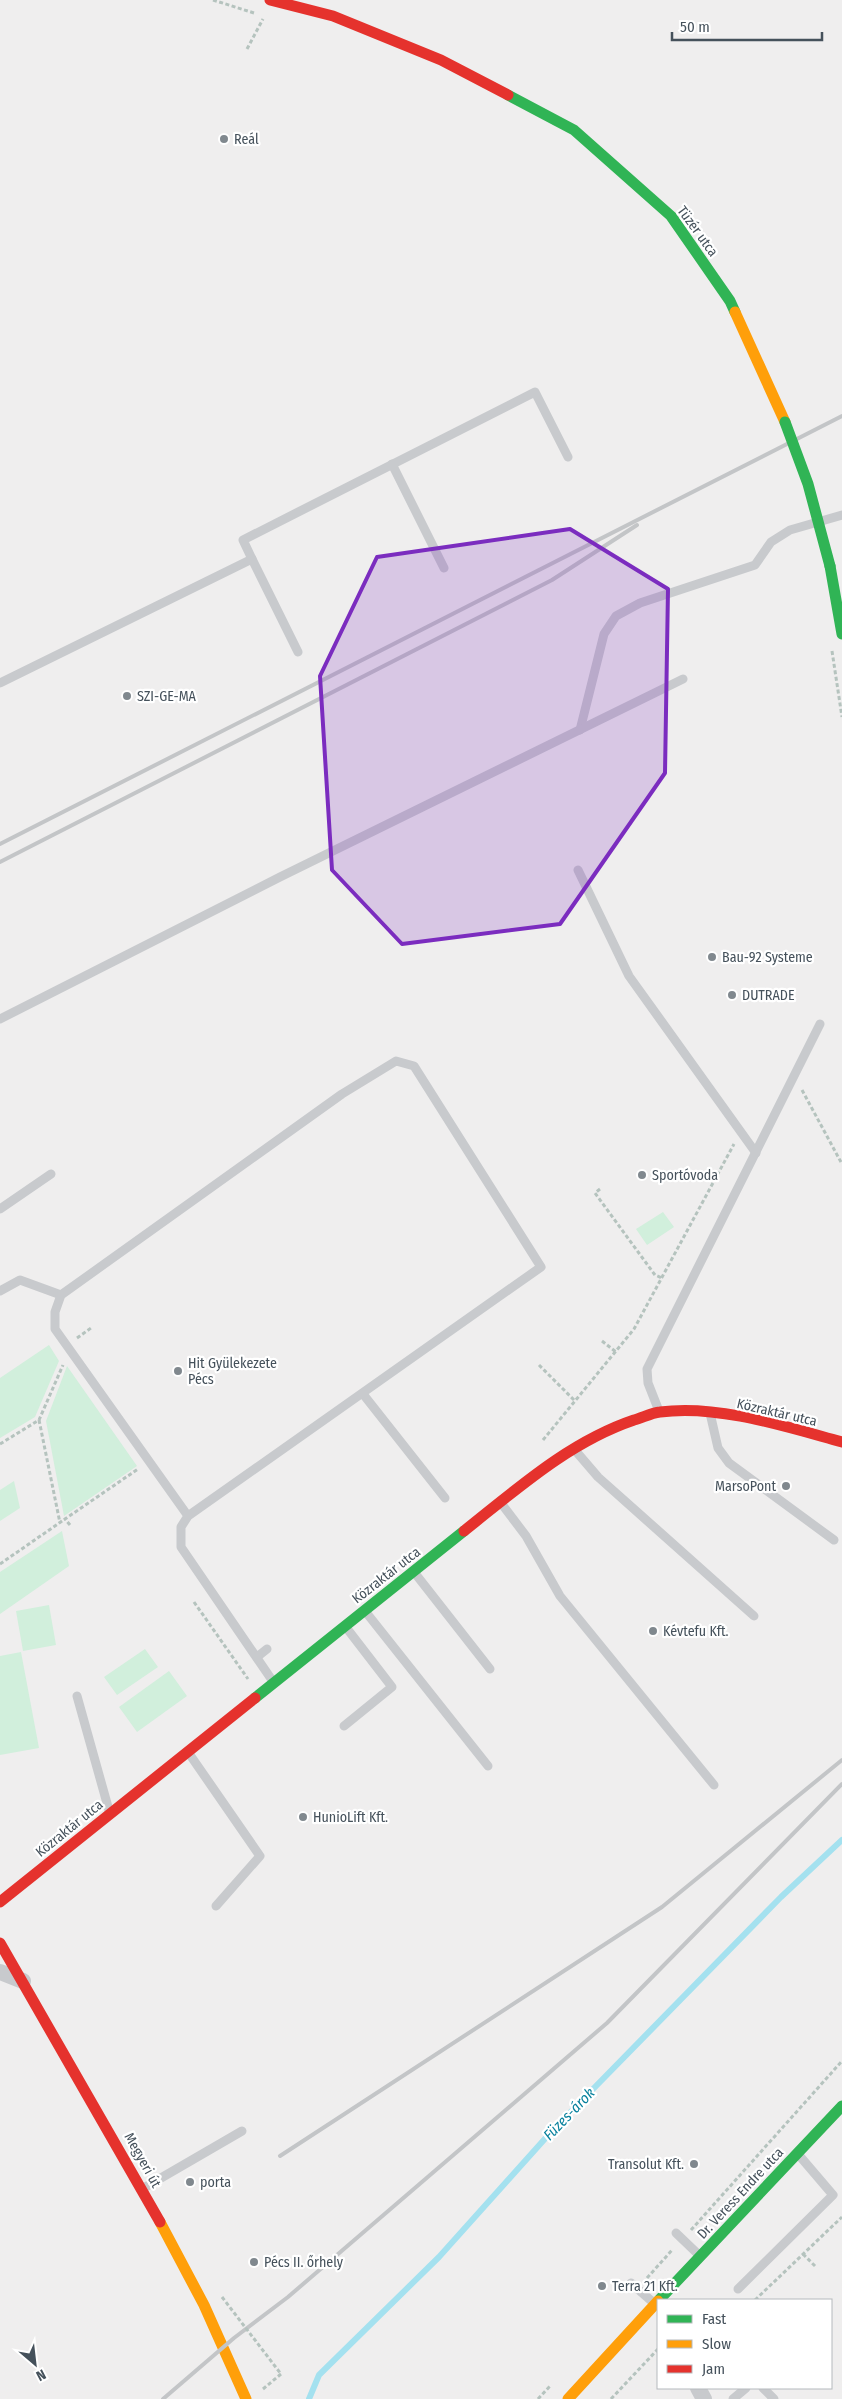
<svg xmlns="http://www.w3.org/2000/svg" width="842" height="2399" font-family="'Fira Sans Condensed',sans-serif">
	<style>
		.green { fill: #d1efdc }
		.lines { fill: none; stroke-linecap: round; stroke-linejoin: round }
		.stream { stroke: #a4e1ef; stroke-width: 6 }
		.path { stroke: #b5c3be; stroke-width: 3; stroke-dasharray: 4 2.5; stroke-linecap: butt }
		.lane { stroke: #c8cacd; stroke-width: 9 }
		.street { stroke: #c8cacd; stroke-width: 16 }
		.fast { stroke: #30b455; stroke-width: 11 }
		.slow { stroke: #ff9f0a; stroke-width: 11 }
		.jam { stroke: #e5322d; stroke-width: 11 }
		.rail { stroke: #c3c5c7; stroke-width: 4 }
		.path-bridge { stroke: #b5c3be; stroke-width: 3; stroke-dasharray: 4 2.5; stroke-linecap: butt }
		.fast-bridge { stroke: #30b455; stroke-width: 11 }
		.marked { fill: #7b2cbf; fill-opacity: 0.2; stroke: #7b2cbf; stroke-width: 4; stroke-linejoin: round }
		.poi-dot { fill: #80888e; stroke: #fff; stroke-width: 2 }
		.labels { text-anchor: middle; stroke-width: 4.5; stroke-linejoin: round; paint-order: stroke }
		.poi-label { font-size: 14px; fill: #45515b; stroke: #fff; text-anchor: start }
		.street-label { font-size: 14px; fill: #45515b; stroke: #fff }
		.water-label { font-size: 15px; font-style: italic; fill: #07819d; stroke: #fff }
	</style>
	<rect width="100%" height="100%" fill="#efeeee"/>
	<g class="green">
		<path d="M663,1212L674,1227L647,1245L636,1229Z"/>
		<path d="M49,1345L59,1361L35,1417L0,1438V1378Z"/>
		<path d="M67,1366L137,1466L64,1516L46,1421Z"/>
		<path d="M14,1481L20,1508L0,1521V1490Z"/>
		<path d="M62,1531L69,1566L0,1614V1572Z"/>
		<path d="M49,1605L56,1645L23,1651L16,1611Z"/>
		<path d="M145,1649L158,1667L117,1695L104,1677Z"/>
		<path d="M21,1652L39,1748L0,1755V1656Z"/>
		<path d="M169,1671L187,1696L137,1732L119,1707Z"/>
	</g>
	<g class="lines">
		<path class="stream" d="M309,2399L319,2375L439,2257L551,2132L781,1897L842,1840"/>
		<g class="path">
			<path d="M213,0L254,13"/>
			<path d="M247,49L263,19"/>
			<path d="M832,651L842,717"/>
			<path d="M802,1090L842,1164"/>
			<path d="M600,1189L595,1193L655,1275L662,1278"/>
			<path d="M77,1338L91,1328"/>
			<path d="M602,1341L616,1352"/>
			<path d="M539,1365L575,1401"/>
			<path d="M39,1420L60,1523"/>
			<path d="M543,1440L634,1329L734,1144"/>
			<path d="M0,1444L39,1420L63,1365"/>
			<path d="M70,1525L65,1519L138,1469"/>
			<path d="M0,1564L65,1519"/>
			<path d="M194,1602L248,1679"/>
			<path d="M691,2230L842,2061"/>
			<path d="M803,2254L816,2267"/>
			<path d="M647,2278L673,2249"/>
			<path d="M755,2300L842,2217"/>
			<path d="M263,2389L281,2374"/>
			<path d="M538,2399L551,2385"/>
			<path d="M611,2399L658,2349"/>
		</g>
		<g class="lane">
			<path d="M392,464L444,568"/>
			<path d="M252,559L243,540L535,392L568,457"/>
			<path d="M0,683L252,559L298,652"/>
			<path d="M580,730L604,634L616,616L640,603L755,565L771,542L790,530L842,515"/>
			<path d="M578,870L629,976L756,1153"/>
			<path d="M0,1019L280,877L683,679"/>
			<path d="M0,1209L51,1174"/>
			<path d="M0,1291L20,1280L61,1295"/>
			<path d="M363,1394L445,1498"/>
			<path d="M659,1411L648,1383L647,1369L820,1024"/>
			<path d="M710,1413L718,1448L729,1463L834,1540"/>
			<path d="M574,1449L598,1477L754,1616"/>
			<path d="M501,1503L526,1536L560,1596L714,1785"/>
			<path d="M188,1516L55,1329V1312L61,1295L342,1094L396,1061L414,1066L541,1267L188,1516L181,1527V1547L274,1683"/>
			<path d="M414,1572L490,1669"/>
			<path d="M365,1611L488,1766"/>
			<path d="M257,1657L267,1649"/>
			<path d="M77,1696L110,1814"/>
			<path d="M344,1726L392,1687L345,1626"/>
			<path d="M188,1752L260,1856L216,1906"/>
			<path d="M142,2189L242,2131"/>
			<path d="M676,2233L700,2256"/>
			<path d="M631,2283L655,2304"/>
			<path d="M738,2289L833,2195L798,2154"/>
			<path d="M763,2388L774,2399"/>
			<path d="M733,2399L746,2388"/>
		</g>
		<g class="street">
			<path d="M0,1972L23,1981"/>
			<path d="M698,2388L704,2399"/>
		</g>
		<g class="fast">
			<path d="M508,95L574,130L671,216L730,301L735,312"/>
			<path d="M830,566L842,634"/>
			<path d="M255,1698L464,1531"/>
			<path d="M659,2300L842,2106"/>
		</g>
		<g class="slow">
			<path d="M735,312L785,422"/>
			<path d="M160,2222L204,2305L246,2399"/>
			<path d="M568,2399L658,2301"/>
		</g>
		<g class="jam">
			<path d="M270,0L333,16L441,60L508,95"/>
			<path d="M464,1531C517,1489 569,1442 634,1420C642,1418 651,1413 660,1412C717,1404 787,1427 842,1442"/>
			<path d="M0,1902L255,1698"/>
			<path d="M0,1943L160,2222"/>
		</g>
		<g class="rail">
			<path d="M0,844L842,416"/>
			<path d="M0,862L552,580L637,525"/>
			<path d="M280,2156L662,1907L842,1760"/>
			<path d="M163,2399L234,2338L288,2297L607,2023L842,1784"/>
		</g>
		<path class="path-bridge" d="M222,2297L281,2374"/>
		<path class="fast-bridge" d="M785,422L808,484L830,566"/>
	</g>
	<path class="marked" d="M570,529L668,589L665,773L560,924L402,944L332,870L320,676L377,557Z"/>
	<g class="poi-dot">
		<circle cx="224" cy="139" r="5"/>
		<circle cx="127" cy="696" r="5"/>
		<circle cx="712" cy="957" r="5"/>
		<circle cx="732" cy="995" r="5"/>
		<circle cx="642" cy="1175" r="5"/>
		<circle cx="178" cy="1371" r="5"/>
		<circle cx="786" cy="1486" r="5"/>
		<circle cx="653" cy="1631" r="5"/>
		<circle cx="303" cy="1817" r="5"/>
		<circle cx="694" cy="2164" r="5"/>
		<circle cx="190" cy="2182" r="5"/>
		<circle cx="254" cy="2262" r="5"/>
		<circle cx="602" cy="2286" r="5"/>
	</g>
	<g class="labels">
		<g class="poi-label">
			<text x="234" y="144">Reál</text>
			<text x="137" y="701">SZI-GE-MA</text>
			<text x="722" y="962">Bau-92 Systeme</text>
			<text x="742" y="1000">DUTRADE</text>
			<text x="652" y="1180">Sportóvoda</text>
			<text x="188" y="1368">Hit Gyülekezete<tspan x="188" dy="16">Pécs</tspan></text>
			<text x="776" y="1491" text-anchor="end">MarsoPont</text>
			<text x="663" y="1636">Kévtefu Kft.</text>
			<text x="313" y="1822">HunioLift Kft.</text>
			<text x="684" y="2169" text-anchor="end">Transolut Kft.</text>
			<text x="200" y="2187">porta</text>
			<text x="264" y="2267">Pécs II. őrhely</text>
			<text x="612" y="2291">Terra 21 Kft.</text>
		</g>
		<g class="street-label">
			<text transform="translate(698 231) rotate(54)" y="5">Tüzér utca</text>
			<text transform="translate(777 1412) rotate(13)" y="5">Közraktár utca</text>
			<text transform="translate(386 1575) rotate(-38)" y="5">Közraktár utca</text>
			<text transform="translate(69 1828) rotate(-39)" y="5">Közraktár utca</text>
			<text transform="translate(143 2160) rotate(61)" y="5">Megyeri út</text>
			<text transform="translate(740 2193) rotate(-47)" y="5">Dr. Veress Endre utca</text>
		</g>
		<g class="water-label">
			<text transform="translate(569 2114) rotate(-46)" y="5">Füzes-árok</text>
		</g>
	</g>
	<rect x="657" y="2299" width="175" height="90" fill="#ffffff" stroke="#b5b9bd"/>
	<rect x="667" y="2315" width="25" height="8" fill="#30b455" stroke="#b5b9bd"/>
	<text x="702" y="2324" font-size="15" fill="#45515b">Fast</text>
	<rect x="667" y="2340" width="25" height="8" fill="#ff9f0a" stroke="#b5b9bd"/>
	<text x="702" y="2349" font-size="15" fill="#45515b">Slow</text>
	<rect x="667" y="2365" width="25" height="8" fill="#e5322d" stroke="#b5b9bd"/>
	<text x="702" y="2374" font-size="15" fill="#45515b">Jam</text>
	<g transform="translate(35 2364) rotate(152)" stroke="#ffffff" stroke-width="4" paint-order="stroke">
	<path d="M0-4L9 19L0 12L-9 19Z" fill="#45515b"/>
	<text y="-8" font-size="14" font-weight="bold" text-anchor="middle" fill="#45515b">N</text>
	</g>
	<path d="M672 32v8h150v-8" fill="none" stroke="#45515b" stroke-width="2.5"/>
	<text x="680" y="32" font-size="15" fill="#45515b" stroke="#ffffff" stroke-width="4" paint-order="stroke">50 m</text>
</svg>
